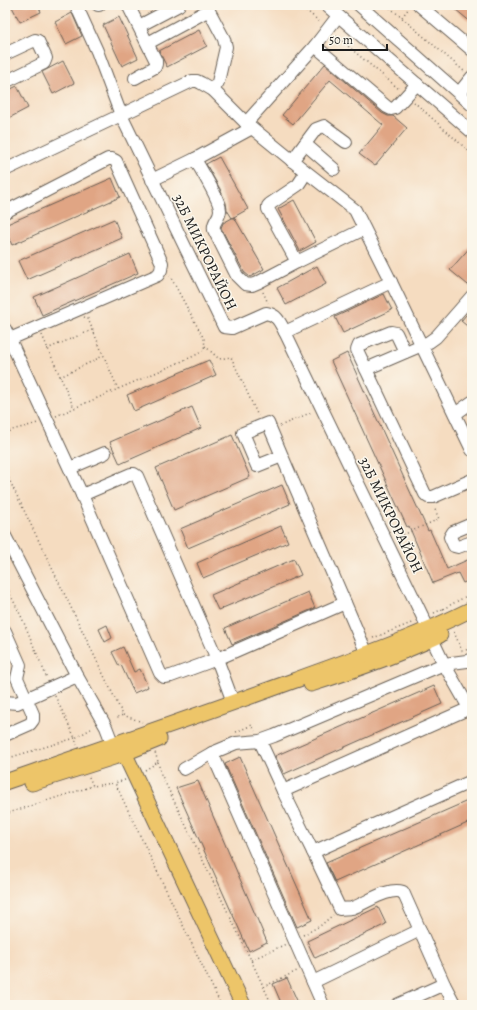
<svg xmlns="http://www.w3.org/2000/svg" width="477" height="1010" font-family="Alegreya,serif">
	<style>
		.building { fill: #e0a584 }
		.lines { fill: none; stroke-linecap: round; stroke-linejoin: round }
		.minor-casing { stroke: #685f55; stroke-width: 14 }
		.major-casing { stroke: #685f55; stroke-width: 17 }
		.path { stroke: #685f55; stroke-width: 1.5; stroke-dasharray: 1 3; stroke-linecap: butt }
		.minor { stroke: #fff; stroke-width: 12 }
		.major { stroke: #edc569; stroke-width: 15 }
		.labels { text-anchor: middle; stroke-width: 3; stroke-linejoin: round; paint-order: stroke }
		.street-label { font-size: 15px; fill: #1c1c1c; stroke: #fbf7ec }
	</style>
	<rect width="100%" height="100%" fill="#fbf7ec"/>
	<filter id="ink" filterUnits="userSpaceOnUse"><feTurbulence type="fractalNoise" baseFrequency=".025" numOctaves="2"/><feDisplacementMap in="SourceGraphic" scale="8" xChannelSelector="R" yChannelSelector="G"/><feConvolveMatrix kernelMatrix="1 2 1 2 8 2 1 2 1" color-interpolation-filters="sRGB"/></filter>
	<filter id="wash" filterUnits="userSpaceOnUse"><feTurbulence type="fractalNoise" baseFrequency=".012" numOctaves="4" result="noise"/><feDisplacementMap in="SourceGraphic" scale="16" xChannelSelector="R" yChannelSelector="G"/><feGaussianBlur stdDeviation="0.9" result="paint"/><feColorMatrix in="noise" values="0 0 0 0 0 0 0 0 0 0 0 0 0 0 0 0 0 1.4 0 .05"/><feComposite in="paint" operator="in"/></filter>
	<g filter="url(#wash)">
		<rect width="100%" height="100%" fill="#f5dcc0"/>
		<g id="blocks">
			<g class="building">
				<path d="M11,5H38L41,12L20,22Z"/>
				<path d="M450,5H472V23Z"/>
				<path d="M72,13L82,36L66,44L55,22Z"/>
				<path d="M119,17L138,58L122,66L103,25Z"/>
				<path d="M199,30L207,46L167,67L159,51Z"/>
				<path d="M63,61L74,83L53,94L42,72Z"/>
				<path d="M325,64L382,113L388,116H393L407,128L375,166L359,154L383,125L330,80L293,124L282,115Z"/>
				<path d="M17,86L28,108L7,119L5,114V92Z"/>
				<path d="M219,157L248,209L232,218L227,210L226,203L220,189L206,164Z"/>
				<path d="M112,178L120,197L12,245L5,230V225Z"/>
				<path d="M294,200L316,242L300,251L278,209Z"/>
				<path d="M234,217L264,269L250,277L244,272L221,228L223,223Z"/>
				<path d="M114,219L122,238L27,280L18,261Z"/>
				<path d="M472,245V280L468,285L450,270Z"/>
				<path d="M130,254L138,273L42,315L34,297Z"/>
				<path d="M317,266L326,284L286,305L277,288Z"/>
				<path d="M384,294L392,310L343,333L335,317Z"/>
				<path d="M472,308V330L461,321Z"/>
				<path d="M347,353L428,531L430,530L447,569L472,558V579L463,583L458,573L433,583L409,526L407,527L331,361Z"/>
				<path d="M209,360L216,375L134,411L127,395Z"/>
				<path d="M192,407L201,428L120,464L110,442Z"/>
				<path d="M232,435L250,477L174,510L156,468Z"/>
				<path d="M282,485L290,504L188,548L180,529Z"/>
				<path d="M281,526L288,542L203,578L197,563Z"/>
				<path d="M294,559L301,575L218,610L211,595Z"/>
				<path d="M308,592L315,608L232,644L225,628Z"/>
				<path d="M107,625L112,638L105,642L99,629Z"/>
				<path d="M123,647L134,672L140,669L148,687L134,693L121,665L119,666L112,652Z"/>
				<path d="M434,686L442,704L284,774L275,756Z"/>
				<path d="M240,757L312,920L297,927L225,764Z"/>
				<path d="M198,781L267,942L249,951L176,788Z"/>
				<path d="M472,799V821L335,882L326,863Z"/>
				<path d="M378,907L386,924L315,958L307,941Z"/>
				<path d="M287,978L299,1005H282L273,984Z"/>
			</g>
		</g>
	</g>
	<g filter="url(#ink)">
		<use href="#blocks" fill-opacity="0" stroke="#685f55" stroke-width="1"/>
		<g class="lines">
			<g class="minor-casing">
				<g id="minor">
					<path d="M76,5L97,51L121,115L192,81H197L201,83L213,90L246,123L305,171L355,210L391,282"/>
					<path d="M98,5H99"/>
					<path d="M128,5L156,61V64L155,67L135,78"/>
					<path d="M206,5L224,39L226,47L218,82L213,90"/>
					<path d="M326,5L472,132"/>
					<path d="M359,5L472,105"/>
					<path d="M419,5L472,50"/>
					<path d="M139,26L179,5"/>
					<path d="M148,43L209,10"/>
					<path d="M315,46L387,107L391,109L395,108L417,84"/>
					<path d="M5,54L35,40L38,41L46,58L44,63L5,82"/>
					<path d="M459,93L472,77"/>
					<path d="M246,123L315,46L338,16"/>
					<path d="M305,144L334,169"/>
					<path d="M195,159C201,170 220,200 220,210C220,219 212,221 214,230L237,276L245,284L252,285L259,282L297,262"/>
					<path d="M292,161L316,129L324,126L346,142"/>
					<path d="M5,170L121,115L222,323L224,327L232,328L266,313C278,315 280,323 285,332L429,630"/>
					<path d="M305,171L302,179L298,185L270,204L268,206V209L297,262L364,229"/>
					<path d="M152,180L195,159L252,128"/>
					<path d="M5,212L108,159H112L116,161L162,263L161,270L158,275L10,339"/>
					<path d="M472,296L436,337L429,342L366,369L425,494L428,497H433L472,480"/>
					<path d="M5,329L82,495"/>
					<path d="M285,332L391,282L472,450"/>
					<path d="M366,369L357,350L359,345L391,332L396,333L405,352"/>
					<path d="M455,414L472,402"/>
					<path d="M282,456L257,466L243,433L268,423L282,456L367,654"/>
					<path d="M70,468L105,453"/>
					<path d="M472,524L453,532L450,537L454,546L458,547L472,542"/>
					<path d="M5,536L77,676L106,727L113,745"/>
					<path d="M5,631L20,665L17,678L33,714V720L30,724L5,735"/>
					<path d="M432,639L444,664L472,713"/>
					<path d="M5,702L17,703L77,676"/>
					<path d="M233,702L217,659L137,476L134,474H131L82,495L160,673L164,677L171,676L217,659L345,603"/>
					<path d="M260,741L283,791"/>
					<path d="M212,753L323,1005"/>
					<path d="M184,769L212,753L236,743L260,741L274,736L444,664L467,661L472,659"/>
					<path d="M313,852L472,781"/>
					<path d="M313,982L420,930"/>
					<path d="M397,1005L444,984"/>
					<path d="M455,1005L444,984L403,892C387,887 367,903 352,908C348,909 344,908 340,909L313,852L283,791L470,708"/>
				</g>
			</g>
			<g class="major-casing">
				<g id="major">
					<path d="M311,684C355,670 398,655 440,635"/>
					<path d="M120,744L243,1005"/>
					<path d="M5,782C101,749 197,716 293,681C353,659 414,638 472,609"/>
					<path d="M32,783L117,756L159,739"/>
				</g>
			</g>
			<g class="path">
				<path d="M300,5L321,23"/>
				<path d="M387,5L465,72"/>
				<path d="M402,17L409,8"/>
				<path d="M336,36L399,89"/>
				<path d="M414,102L472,154"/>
				<path d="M263,292L268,303"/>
				<path d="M84,317L88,319L118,389"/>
				<path d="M42,335L74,408"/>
				<path d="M205,346L219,359L231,357L258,416"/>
				<path d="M47,349L92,330"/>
				<path d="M60,377L103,356"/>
				<path d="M56,416L194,356C203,351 206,350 204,339L170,276"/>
				<path d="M280,426L312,412"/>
				<path d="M5,432L38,423"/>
				<path d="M5,471L123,715L115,718"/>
				<path d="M396,538L439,519L434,507"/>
				<path d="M5,584L22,618L47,678"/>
				<path d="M443,609L472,593"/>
				<path d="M434,613L443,609"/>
				<path d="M454,632L462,651"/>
				<path d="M373,638L414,622"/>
				<path d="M466,650L472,647"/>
				<path d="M55,696L75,738L91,729"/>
				<path d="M123,715L142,722"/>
				<path d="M236,732L252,725L255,731"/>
				<path d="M5,759L75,738L77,745"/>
				<path d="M158,762L161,774L251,960L272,1005"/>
				<path d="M145,770L158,762L155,752"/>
				<path d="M89,777L93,786L114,783"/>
				<path d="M125,780L115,783L221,1005"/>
				<path d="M5,814L93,786"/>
				<path d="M303,935L320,926L333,915"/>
				<path d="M251,960L286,944"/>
				<path d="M263,987L297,971"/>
			</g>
			<use href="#minor" class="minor"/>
			<use href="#major" class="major"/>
		</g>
	</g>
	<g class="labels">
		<g class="street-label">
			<text transform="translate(205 252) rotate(64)" y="5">32Б МИКРОРАЙОН</text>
			<text transform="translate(391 515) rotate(64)" y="5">32Б МИКРОРАЙОН</text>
		</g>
	</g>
	<rect width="477" height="1010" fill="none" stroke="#fbf7ec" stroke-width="20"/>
	<path d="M323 44v6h64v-6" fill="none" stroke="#1c1c1c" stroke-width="2"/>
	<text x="329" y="44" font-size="12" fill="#1c1c1c" stroke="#fbf7ec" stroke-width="3" paint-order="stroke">50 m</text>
</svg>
